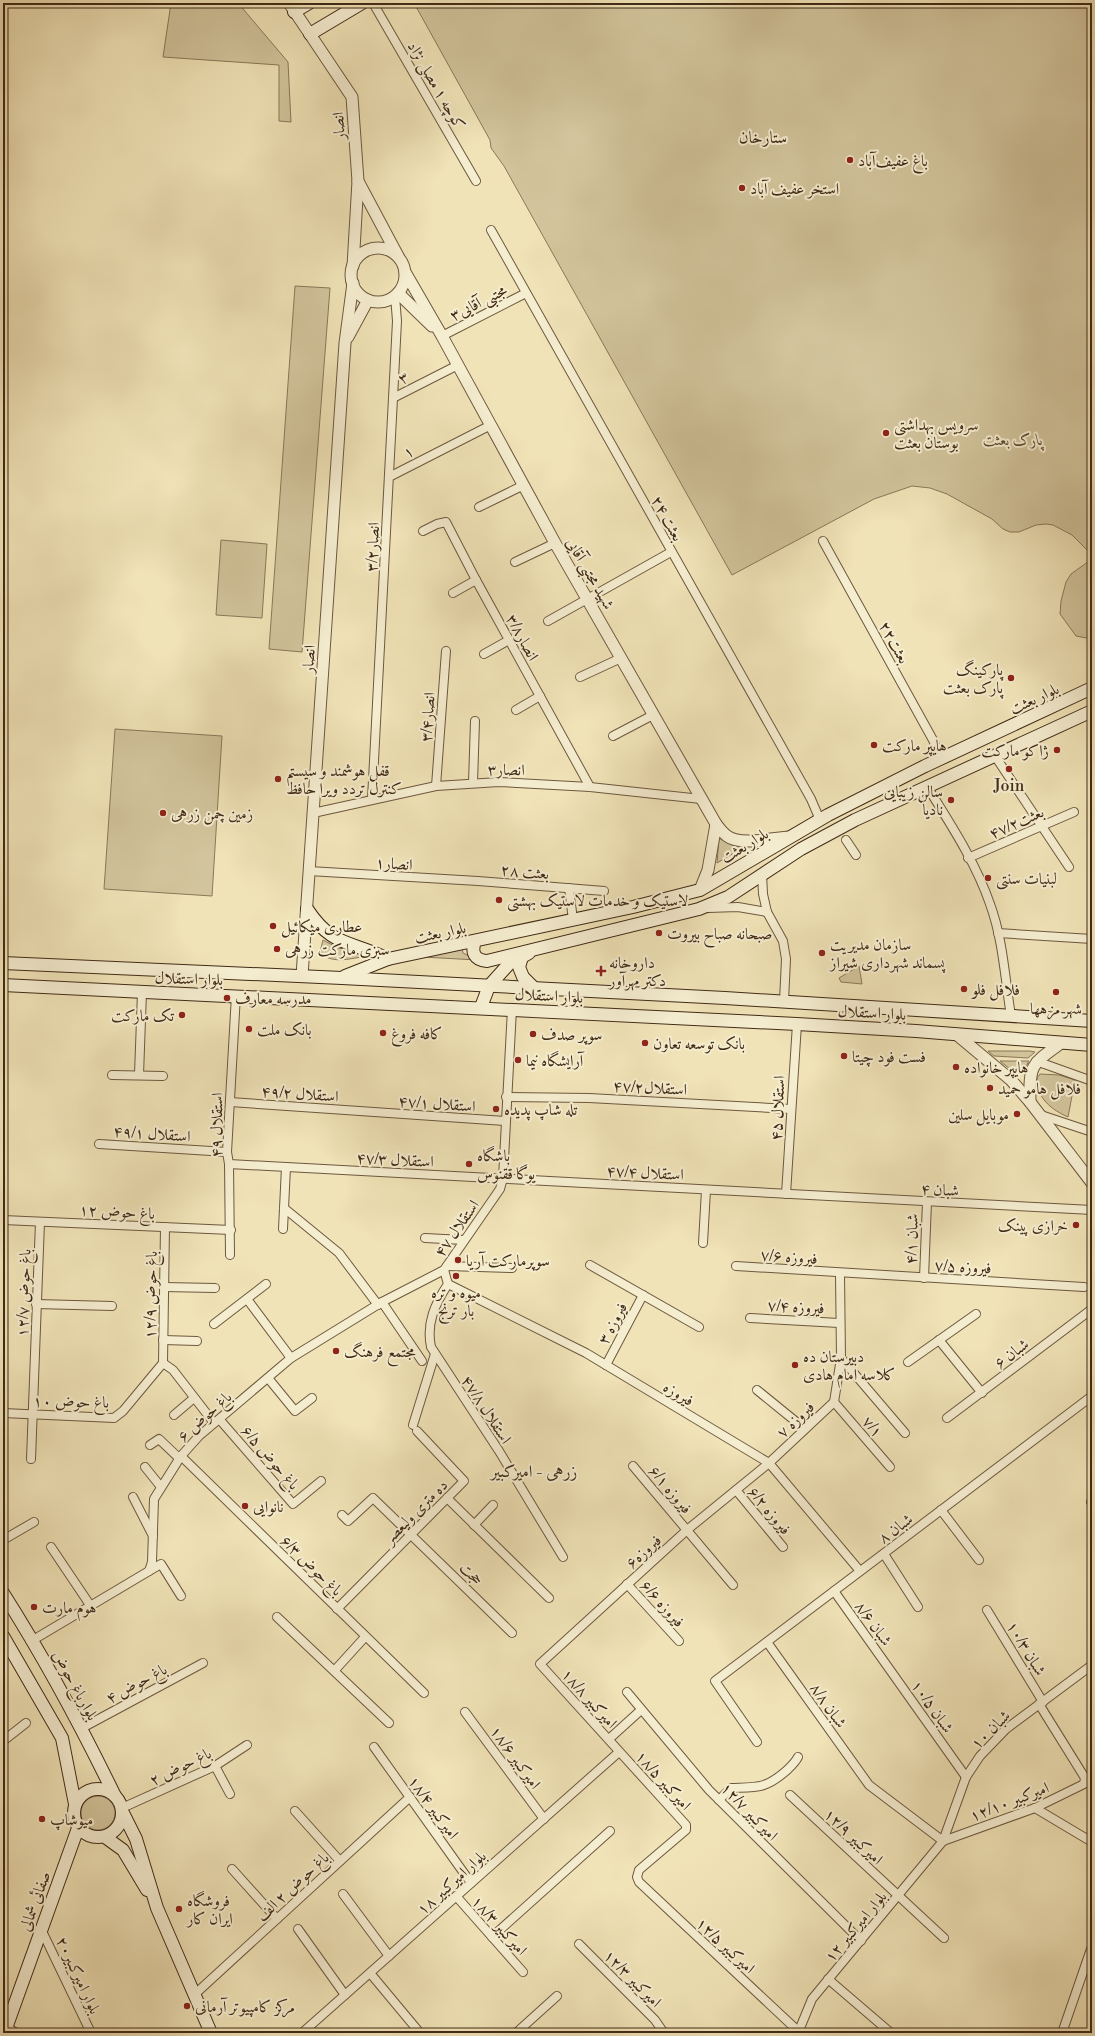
<svg xmlns="http://www.w3.org/2000/svg" width="1095" height="2036" font-family="'Libre Bodoni',Amiri,serif">
	<style>
		.green { fill: #d2c49c; stroke: #8a7759 }
		.lines { fill: none; stroke-linecap: round; stroke-linejoin: round }
		.minor-casing { stroke: #6d583e; stroke-width: 10 }
		.tertiary-casing { stroke: #6d583e; stroke-width: 13 }
		.secondary-casing { stroke: #412a16; stroke-width: 14 }
		.primary-casing { stroke: #412a16; stroke-width: 15 }
		.minor { stroke: #f5edd0; stroke-width: 8 }
		.tertiary { stroke: #f5edd0; stroke-width: 11 }
		.secondary { stroke: #f5edd0; stroke-width: 12 }
		.primary { stroke: #f0e3b7; stroke-width: 13 }
		.poi-dot { fill: #8f2418; stroke: #f5edd0; stroke-width: 1.5 }
		.labels { text-anchor: middle; stroke-width: 4; stroke-linejoin: round; paint-order: stroke }
		.street-label { font-size: 16px; fill: #412a16; stroke: #f5edd0 }
		.poi-label { font-size: 16px; fill: #412a16; stroke: #f5edd0; text-anchor: start }
		.park-label { font-size: 16px; font-style: italic; fill: #5e4931; stroke: #f5edd0 }
		.neighbourhood-label { font-size: 17px; fill: #412a16; stroke: #f5edd0 }
	</style>
	<rect width="100%" height="100%" fill="#f0e3b7"/>
	<filter id="stains"><feTurbulence type="fractalNoise" baseFrequency=".005" numOctaves="4"/><feColorMatrix values="0 0 0 0 .2 0 0 0 0 .09 0 0 0 0 .02 0 0 0 .5 -.17"/></filter>
	<radialGradient id="worn" r=".72"><stop offset=".6" stop-color="#630" stop-opacity="0"/><stop offset="1" stop-color="#630" stop-opacity=".3"/></radialGradient>
	<g class="green">
		<path d="M171,3H238L288,62L291,122L279,121V65L163,57Z"/>
		<path d="M414,3H1084L1092,16V555L1072,535L1053,525L1046,524L1036,525L1019,532H1010L1003,529L992,519L947,494L930,488L912,486L874,499L732,575L504,166L491,148L490,140Z"/>
		<path d="M295,286L330,288L302,652L269,649Z"/>
		<path d="M221,540L267,544L262,618L216,615Z"/>
		<path d="M1092,559V639L1076,636L1060,614L1061,601L1066,582L1071,574Z"/>
		<path d="M115,729L222,736L212,896L104,889Z"/>
		<path d="M719,838L741,849L717,863Z"/>
		<path d="M323,940L338,948L364,953L362,957C348,959 335,963 322,955L321,948Z"/>
		<path d="M461,943L463,953L477,960L404,956Z"/>
		<path d="M859,966L862,984L841,982L839,978Z"/>
		<path d="M988,1051H1030L1035,1052L1028,1058L994,1056Z"/>
		<path d="M1000,1061H1029L1026,1066L1010,1069Z"/>
		<path d="M1040,1074L1059,1075L1075,1080L1068,1117C1052,1110 1036,1098 1037,1078Z"/>
		<circle cx="98" cy="1813" r="17"/>
	</g>
	<g class="lines">
		<g class="minor-casing">
			<g id="minor">
				<path d="M373,3L476,181"/>
				<path d="M491,230L811,799L820,820"/>
				<path d="M442,336L526,293"/>
				<path d="M393,398L458,365"/>
				<path d="M389,477L491,425"/>
				<path d="M479,507L524,485"/>
				<path d="M423,531L437,524L446,522L476,580L590,787"/>
				<path d="M823,541L933,740L941,758"/>
				<path d="M515,562L555,543"/>
				<path d="M453,593L476,580"/>
				<path d="M548,621L671,552"/>
				<path d="M484,654L509,640"/>
				<path d="M580,677L621,658"/>
				<path d="M516,710L540,696"/>
				<path d="M613,736L653,715"/>
				<path d="M995,756L1069,867"/>
				<path d="M473,783L475,721"/>
				<path d="M436,786L446,651"/>
				<path d="M928,788C951,825 976,863 990,904C1003,939 1005,979 1011,1016"/>
				<path d="M372,799L393,398L397,321L395,296"/>
				<path d="M313,813L436,786L499,782L590,787L701,799"/>
				<path d="M846,840L856,855"/>
				<path d="M968,858L1074,812"/>
				<path d="M309,871L478,881L604,891"/>
				<path d="M762,874L763,894L767,912L783,941L786,959L784,1001"/>
				<path d="M569,888L573,920"/>
				<path d="M708,908L738,907L767,912"/>
				<path d="M998,933L1092,939"/>
				<path d="M1036,1061L1092,1081"/>
				<path d="M112,1075L163,1076"/>
				<path d="M139,1075L142,992"/>
				<path d="M506,1097L589,1098L791,1109"/>
				<path d="M230,1102L505,1121"/>
				<path d="M1041,1115L1092,1132"/>
				<path d="M99,1144L227,1152"/>
				<path d="M229,1164L1092,1210"/>
				<path d="M786,1194L797,1024"/>
				<path d="M284,1208L339,1253L378,1305"/>
				<path d="M3,1220L231,1230"/>
				<path d="M283,1229L286,1167"/>
				<path d="M425,1238L464,1240"/>
				<path d="M703,1243L706,1190"/>
				<path d="M230,1255L229,1164L227,1152L236,995"/>
				<path d="M590,1265L699,1327"/>
				<path d="M447,1266L512,1268"/>
				<path d="M736,1266L1084,1287"/>
				<path d="M444,1270L448,1284C435,1304 426,1323 431,1347L499,1451L563,1557"/>
				<path d="M924,1278L927,1202"/>
				<path d="M448,1284L586,1353L769,1463L860,1571"/>
				<path d="M164,1287L215,1288"/>
				<path d="M247,1299L291,1358"/>
				<path d="M382,1302L422,1361"/>
				<path d="M36,1304L112,1306"/>
				<path d="M750,1318L839,1323"/>
				<path d="M214,1324L266,1284"/>
				<path d="M163,1340L197,1341"/>
				<path d="M939,1340L982,1393"/>
				<path d="M841,1358L905,1433"/>
				<path d="M908,1362L976,1314"/>
				<path d="M163,1363L165,1227"/>
				<path d="M163,1363L173,1370L214,1423"/>
				<path d="M606,1365L643,1295"/>
				<path d="M268,1378L295,1411L312,1398"/>
				<path d="M757,1390L805,1429"/>
				<path d="M834,1402L890,1467"/>
				<path d="M3,1413L114,1418L123,1411L163,1363"/>
				<path d="M174,1415L194,1398"/>
				<path d="M947,1418L1092,1309"/>
				<path d="M220,1420L293,1504L321,1481"/>
				<path d="M413,1425L435,1354"/>
				<path d="M150,1445L159,1439L179,1458"/>
				<path d="M181,1456L424,1693"/>
				<path d="M31,1459L40,1222"/>
				<path d="M633,1466L733,1585"/>
				<path d="M145,1467L161,1487"/>
				<path d="M736,1490L783,1547"/>
				<path d="M133,1497L153,1536"/>
				<path d="M447,1498L549,1598"/>
				<path d="M1091,1502H1092"/>
				<path d="M941,1510L979,1560"/>
				<path d="M342,1515L348,1521L373,1498L512,1633"/>
				<path d="M474,1525L493,1505"/>
				<path d="M3,1540L34,1522"/>
				<path d="M51,1547L90,1605"/>
				<path d="M884,1554L918,1607"/>
				<path d="M149,1571L161,1564L181,1596"/>
				<path d="M627,1584L679,1641"/>
				<path d="M834,1591L966,1777"/>
				<path d="M337,1609L464,1481L417,1431"/>
				<path d="M987,1610L1043,1702"/>
				<path d="M277,1617L389,1723"/>
				<path d="M33,1640L149,1571L152,1562L154,1499L181,1456L199,1436L291,1358L382,1302L444,1270L500,1189L503,1178L512,1009"/>
				<path d="M767,1642L869,1785L943,1841"/>
				<path d="M335,1670L365,1637"/>
				<path d="M627,1692L709,1790L861,1941"/>
				<path d="M465,1712L544,1819"/>
				<path d="M82,1728L203,1663"/>
				<path d="M609,1739L641,1710"/>
				<path d="M3,1741L26,1723"/>
				<path d="M757,1742L715,1681L1092,1396"/>
				<path d="M374,1747L471,1883"/>
				<path d="M215,1766L230,1794"/>
				<path d="M790,1795L944,1938"/>
				<path d="M719,1800L731,1788C758,1787 765,1789 786,1771C791,1766 795,1763 798,1757"/>
				<path d="M122,1808L215,1766L247,1745"/>
				<path d="M1035,1808L1092,1842"/>
				<path d="M295,1811L340,1861"/>
				<path d="M943,1841L1035,1808L1084,1784L1085,1778L1039,1704"/>
				<path d="M232,1869L277,1919"/>
				<path d="M343,1894L389,1956"/>
				<path d="M456,1896L523,1972"/>
				<path d="M41,1929L91,2033"/>
				<path d="M298,1929L345,1995"/>
				<path d="M492,1937L610,1831"/>
				<path d="M579,1944L655,2020L664,2033"/>
				<path d="M370,1973L420,2033"/>
				<path d="M828,1979L891,2033"/>
				<path d="M194,1995L410,1797"/>
				<path d="M798,2031L639,1882L637,1877L639,1870L686,1830V1825L540,1664L687,1530L769,1463L834,1402L841,1358L840,1274"/>
				<path d="M302,2033L619,1752"/>
				<path d="M516,2033L557,1996"/>
				<path d="M798,2033L812,1999L943,1841L966,1777L980,1756L1006,1729L1092,1665"/>
				<path d="M1062,2033L1091,1949"/>
			</g>
		</g>
		<g class="tertiary-casing">
			<g id="tertiary">
				<path d="M289,3L352,97L358,181L353,266"/>
				<path d="M358,181L398,256"/>
				<circle cx="378" cy="275" r="27"/>
				<path d="M405,272L442,336L555,543L716,824"/>
				<path d="M398,293L432,326"/>
				<path d="M348,337L368,300"/>
				<path d="M700,890L708,870L716,824C719,828 723,833 727,836C740,846 773,838 789,837"/>
				<path d="M302,976L345,343L353,283"/>
				<path d="M956,1034L1011,1080L1030,1102L1092,1183"/>
				<path d="M1030,1102C1029,1064 1032,1064 1061,1043"/>
			</g>
		</g>
		<g class="secondary-casing">
			<g id="secondary">
				<path d="M294,12L309,3"/>
				<path d="M310,34L362,3"/>
				<path d="M307,909C333,948 350,940 388,959"/>
				<path d="M475,941C471,952 474,960 487,961L699,909L728,897L801,849L855,820L1092,711"/>
				<path d="M529,953L522,957L519,967L523,977L534,988"/>
				<path d="M3,963L342,978L725,998L1092,1021"/>
				<path d="M345,976L388,959L633,907L700,890L828,815L925,766L1092,688"/>
				<path d="M3,985L797,1024L916,1031L1092,1045"/>
				<path d="M481,1007L489,986L517,955"/>
				<path d="M3,1593C45,1659 81,1726 115,1796"/>
				<path d="M3,1636L62,1738L75,1804"/>
				<circle cx="98" cy="1813" r="24"/>
				<path d="M123,1813L136,1839L157,1908L211,2033"/>
				<path d="M105,1837L123,1850L147,1890"/>
				<path d="M5,2031L78,1828"/>
			</g>
		</g>
		<g class="primary-casing">
			<path id="primary" d="M3,2030L12,2033"/>
		</g>
		<use href="#minor" class="minor"/>
		<use href="#tertiary" class="tertiary"/>
		<use href="#secondary" class="secondary"/>
		<use href="#primary" class="primary"/>
	</g>
	<g class="poi-dot">
		<circle cx="850" cy="160" r="4"/>
		<circle cx="742" cy="188" r="4"/>
		<circle cx="886" cy="433" r="4"/>
		<circle cx="1011" cy="678" r="4"/>
		<circle cx="874" cy="745" r="4"/>
		<circle cx="1057" cy="750" r="4"/>
		<circle cx="1009" cy="769" r="4"/>
		<circle cx="278" cy="779" r="4"/>
		<circle cx="951" cy="800" r="4"/>
		<circle cx="163" cy="813" r="4"/>
		<circle cx="988" cy="878" r="4"/>
		<circle cx="499" cy="900" r="4"/>
		<circle cx="273" cy="926" r="4"/>
		<circle cx="659" cy="933" r="4"/>
		<circle cx="277" cy="949" r="4"/>
		<circle cx="822" cy="953" r="4"/>
		<path d="M599 965h4v4h4v4h-4v4h-4v-4h-4v-4h4z"/>
		<circle cx="964" cy="989" r="4"/>
		<circle cx="1056" cy="992" r="4"/>
		<circle cx="227" cy="998" r="4"/>
		<circle cx="182" cy="1015" r="4"/>
		<circle cx="249" cy="1029" r="4"/>
		<circle cx="383" cy="1033" r="4"/>
		<circle cx="533" cy="1034" r="4"/>
		<circle cx="645" cy="1043" r="4"/>
		<circle cx="844" cy="1056" r="4"/>
		<circle cx="518" cy="1060" r="4"/>
		<circle cx="956" cy="1067" r="4"/>
		<circle cx="990" cy="1088" r="4"/>
		<circle cx="496" cy="1109" r="4"/>
		<circle cx="1017" cy="1114" r="4"/>
		<circle cx="469" cy="1164" r="4"/>
		<circle cx="1076" cy="1225" r="4"/>
		<circle cx="458" cy="1260" r="4"/>
		<circle cx="456" cy="1276" r="4"/>
		<circle cx="336" cy="1351" r="4"/>
		<circle cx="795" cy="1365" r="4"/>
		<circle cx="245" cy="1506" r="4"/>
		<circle cx="34" cy="1607" r="4"/>
		<circle cx="42" cy="1819" r="4"/>
		<circle cx="179" cy="1909" r="4"/>
		<circle cx="187" cy="2006" r="4"/>
	</g>
	<g class="labels">
		<g class="street-label">
			<text transform="translate(437 85) rotate(60)" y="6">کوچه ۱ مصلی نژاد</text>
			<text transform="translate(338 126) rotate(-94)" y="6">انصار</text>
			<text transform="translate(478 302) rotate(-27)" y="6">مجتبی آقایی۳</text>
			<text transform="translate(403 377) rotate(-27)" y="6">۳</text>
			<text transform="translate(408 451) rotate(-27)" y="6">۱</text>
			<text transform="translate(668 518) rotate(61)" y="6">بعثت ۲۴</text>
			<text transform="translate(372 547) rotate(-87)" y="6">انصار۳/۲</text>
			<text transform="translate(591 573) rotate(60)" y="6">شهید مجتبی آقایی</text>
			<text transform="translate(523 637) rotate(61)" y="6">انصار۳/۸</text>
			<text transform="translate(895 642) rotate(61)" y="6">بعثت۲۲</text>
			<text transform="translate(308 659) rotate(-86)" y="6">انصار</text>
			<text transform="translate(1034 698) rotate(-25)" y="6">بلوار بعثت</text>
			<text transform="translate(427 717) rotate(-86)" y="6">انصار۳/۴</text>
			<text transform="translate(506 769) rotate(1)" y="6">انصار۳</text>
			<text transform="translate(1016 822) rotate(-24)" y="6">بعثت۴۷/۲</text>
			<text transform="translate(744 845) rotate(-31)" y="6">بلوار بعثت</text>
			<text transform="translate(394 863) rotate(4)" y="6">انصار۱</text>
			<text transform="translate(525 871) rotate(5)" y="6">بعثت ۲۸</text>
			<text transform="translate(440 932) rotate(-12)" y="6">بلوار بعثت</text>
			<text transform="translate(189 978) rotate(2)" y="6">بلوار استقلال</text>
			<text transform="translate(549 995) rotate(3)" y="6">بلوار استقلال</text>
			<text transform="translate(872 1012) rotate(3)" y="6">بلوار استقلال</text>
			<text transform="translate(650 1087) rotate(3)" y="6">استقلال۴۷/۲</text>
			<text transform="translate(300 1093) rotate(4)" y="6">۴۹/۲ استقلال</text>
			<text transform="translate(437 1103) rotate(4)" y="6">۴۷/۱ استقلال</text>
			<text transform="translate(777 1108) rotate(-87)" y="6">۴۵ استقلال</text>
			<text transform="translate(216 1125) rotate(-89)" y="6">۴۹ استقلال</text>
			<text transform="translate(152 1133) rotate(4)" y="6">۴۹/۱ استقلال</text>
			<text transform="translate(395 1159) rotate(3)" y="6">۴۷/۳ استقلال</text>
			<text transform="translate(645 1172) rotate(3)" y="6">۴۷/۴ استقلال</text>
			<text transform="translate(940 1189) rotate(3)" y="6">۴ شبان</text>
			<text transform="translate(117 1211) rotate(3)" y="6">۱۲ باغ حوض</text>
			<text transform="translate(456 1228) rotate(-55)" y="6">۴۷ استقلال</text>
			<text transform="translate(911 1239) rotate(-88)" y="6">۴/۱ شبان</text>
			<text transform="translate(789 1256) rotate(4)" y="6">۷/۶ فیروزه</text>
			<text transform="translate(963 1266) rotate(3)" y="6">۷/۵ فیروزه</text>
			<text transform="translate(23 1293) rotate(-88)" y="6">۱۲/۷ باغ حوض</text>
			<text transform="translate(150 1295) rotate(-89)" y="6">۱۲/۹ باغ حوض</text>
			<text transform="translate(796 1306) rotate(3)" y="6">۷/۴ فیروزه</text>
			<text transform="translate(612 1323) rotate(-62)" y="6">۳ فیروزه</text>
			<text transform="translate(1011 1353) rotate(-37)" y="6">۶ شبان</text>
			<text transform="translate(679 1393) rotate(31)" y="6">فیروزه</text>
			<text transform="translate(71 1401) rotate(1)" y="6">۱۰ باغ حوض</text>
			<text transform="translate(487 1409) rotate(57)" y="6">۴۷/۸ استقلال</text>
			<text transform="translate(204 1416) rotate(-42)" y="6">۶ باغ حوض</text>
			<text transform="translate(795 1419) rotate(-43)" y="6">۷ فیروزه</text>
			<text transform="translate(873 1426) rotate(50)" y="6">۷/۱</text>
			<text transform="translate(271 1457) rotate(49)" y="6">۶/۵ باغ حوض</text>
			<text transform="translate(671 1489) rotate(50)" y="6">۶/۱ فیروزه</text>
			<text transform="translate(770 1510) rotate(50)" y="6">۶/۲ فیروزه</text>
			<text transform="translate(415 1511) rotate(-45)" y="6">ده متری ولیعصر</text>
			<text transform="translate(895 1528) rotate(-37)" y="6">۸ شبان</text>
			<text transform="translate(643 1551) rotate(-42)" y="6">فیروزه۶</text>
			<text transform="translate(312 1565) rotate(44)" y="6">۶/۳ باغ حوض</text>
			<text transform="translate(472 1573) rotate(44)" y="6">حجت</text>
			<text transform="translate(663 1603) rotate(48)" y="6">۶/۶ فیروزه</text>
			<text transform="translate(874 1623) rotate(54)" y="6">۸/۶ شبان</text>
			<text transform="translate(1027 1648) rotate(59)" y="6">۱۰/۳ شبان</text>
			<text transform="translate(136 1683) rotate(-28)" y="6">۴ باغ حوض</text>
			<text transform="translate(76 1685) rotate(61)" y="6">بلوارباغ حوض</text>
			<text transform="translate(590 1698) rotate(48)" y="6">۱۸/۸ امیرکبیر</text>
			<text transform="translate(829 1705) rotate(55)" y="6">۸/۸ شبان</text>
			<text transform="translate(933 1706) rotate(55)" y="6">۱۰/۵ شبان</text>
			<text transform="translate(990 1729) rotate(-44)" y="6">۱۰ شبان</text>
			<text transform="translate(516 1757) rotate(54)" y="6">۱۸/۶ امیرکبیر</text>
			<text transform="translate(180 1766) rotate(-26)" y="6">۲ باغ حوض</text>
			<text transform="translate(664 1780) rotate(48)" y="6">۱۸/۵ امیرکبیر</text>
			<text transform="translate(1009 1801) rotate(-21)" y="6">۱۲/۱۰ امیرکبیر</text>
			<text transform="translate(434 1807) rotate(54)" y="6">۱۸/۴ امیرکبیر</text>
			<text transform="translate(750 1811) rotate(46)" y="6">۱۲/۷ امیرکبیر</text>
			<text transform="translate(854 1836) rotate(43)" y="6">۱۲/۹ امیرکبیر</text>
			<text transform="translate(451 1882) rotate(-42)" y="6">۱۸ بلوار امیرکبیر</text>
			<text transform="translate(292 1886) rotate(-43)" y="6">باغ حوض ۲ الف</text>
			<text transform="translate(34 1901) rotate(-70)" y="6">صفائی شمالی</text>
			<text transform="translate(500 1925) rotate(48)" y="6">۱۸/۳ امیرکبیر</text>
			<text transform="translate(855 1926) rotate(-50)" y="6">۱۲ بلوار امیرکبیر</text>
			<text transform="translate(726 1945) rotate(43)" y="6">۱۲/۵ امیرکبیر</text>
			<text transform="translate(79 1975) rotate(65)" y="6">بلوار امیرکبیر۲۰</text>
			<text transform="translate(633 1978) rotate(45)" y="6">۱۲/۳ امیرکبیر</text>
		</g>
		<g class="poi-label">
			<text x="858" y="166">باغ عفیف‌آباد</text>
			<text x="750" y="194">استخر عفیف آباد</text>
			<text x="894" y="430">سرویس بهداشتی<tspan x="894" dy="18">بوستان بعثت</tspan></text>
			<text x="1003" y="675" text-anchor="end">پارکینگ<tspan x="1003" dy="18">پارک بعثت</tspan></text>
			<text x="882" y="751">هایپر مارکت</text>
			<text x="1049" y="756" text-anchor="end">ژاکو مارکت</text>
			<text x="286" y="776">قفل هوشمند و سیستم<tspan x="286" dy="18">کنترل تردد ویرا حافظ</tspan></text>
			<text x="1009" y="791" text-anchor="middle">Join</text>
			<text x="943" y="797" text-anchor="end">سالن زیبایی<tspan x="943" dy="18">نادیا</tspan></text>
			<text x="171" y="819">زمین چمن زرهی</text>
			<text x="996" y="884">لبنیات سنتی</text>
			<text x="507" y="906">لاستیک و خدمات لاستیک بهشتی</text>
			<text x="281" y="932">عطاری میکائیل</text>
			<text x="667" y="939">صبحانه صباح بیروت</text>
			<text x="830" y="950">سازمان مدیریت<tspan x="830" dy="18">پسماند شهرداری شیراز</tspan></text>
			<text x="285" y="955">سبزی مارکت زرهی</text>
			<text x="609" y="968">داروخانه<tspan x="609" dy="18">دکتر مهرآور</tspan></text>
			<text x="972" y="995">فلافل فلو</text>
			<text x="235" y="1004">مدرسه معارف</text>
			<text x="1056" y="1014" text-anchor="middle">شهر مزهها</text>
			<text x="174" y="1021" text-anchor="end">تک مارکت</text>
			<text x="257" y="1035">بانک ملت</text>
			<text x="391" y="1039">کافه فروغ</text>
			<text x="541" y="1040">سوپر صدف</text>
			<text x="653" y="1049">بانک توسعه تعاون</text>
			<text x="852" y="1062">فست فود چیتا</text>
			<text x="526" y="1066">آرایشگاه نیما</text>
			<text x="964" y="1073">هایپر خانواده</text>
			<text x="998" y="1094">فلافل هامو حمید</text>
			<text x="504" y="1115">تله شاپ پدیده</text>
			<text x="1009" y="1120" text-anchor="end">موبایل سلین</text>
			<text x="477" y="1161">باشگاه<tspan x="477" dy="18">یوگا ققنوس</tspan></text>
			<text x="1068" y="1231" text-anchor="end">خرازی پینک</text>
			<text x="466" y="1266">سوپرمارکت آریا</text>
			<text x="456" y="1298" text-anchor="middle">میوه و تره<tspan x="456" dy="18">بار ترنج</tspan></text>
			<text x="344" y="1357">مجتمع فرهنگ</text>
			<text x="803" y="1362">دبیرستان ده<tspan x="803" dy="18">کلاسه امام هادی</tspan></text>
			<text x="253" y="1512">نانوایی</text>
			<text x="42" y="1613">هوم مارت</text>
			<text x="50" y="1825">میوشاپ</text>
			<text x="187" y="1906">فروشگاه<tspan x="187" dy="18">ایران کار</tspan></text>
			<text x="195" y="2012">مرکز کامپیوتر آرمانی</text>
		</g>
		<g class="park-label">
			<text x="1013" y="445">پارک بعثت</text>
		</g>
		<g class="neighbourhood-label">
			<text x="763" y="143">ستارخان</text>
			<text x="534" y="1477">زرهی - امیرکبیر</text>
		</g>
	</g>
	<rect width="1095" height="2036" fill="none" stroke="#f0e3b7" stroke-width="16"/>
	<rect x="4" y="4" width="1087" height="2028" fill="none" stroke="#412a16" stroke-width="2"/>
	<rect x="8" y="8" width="1079" height="2020" fill="none" stroke="#412a16"/>
	<rect width="100%" height="100%" filter="url(#stains)"/>
	<rect width="100%" height="100%" fill="url(#worn)"/>
</svg>
